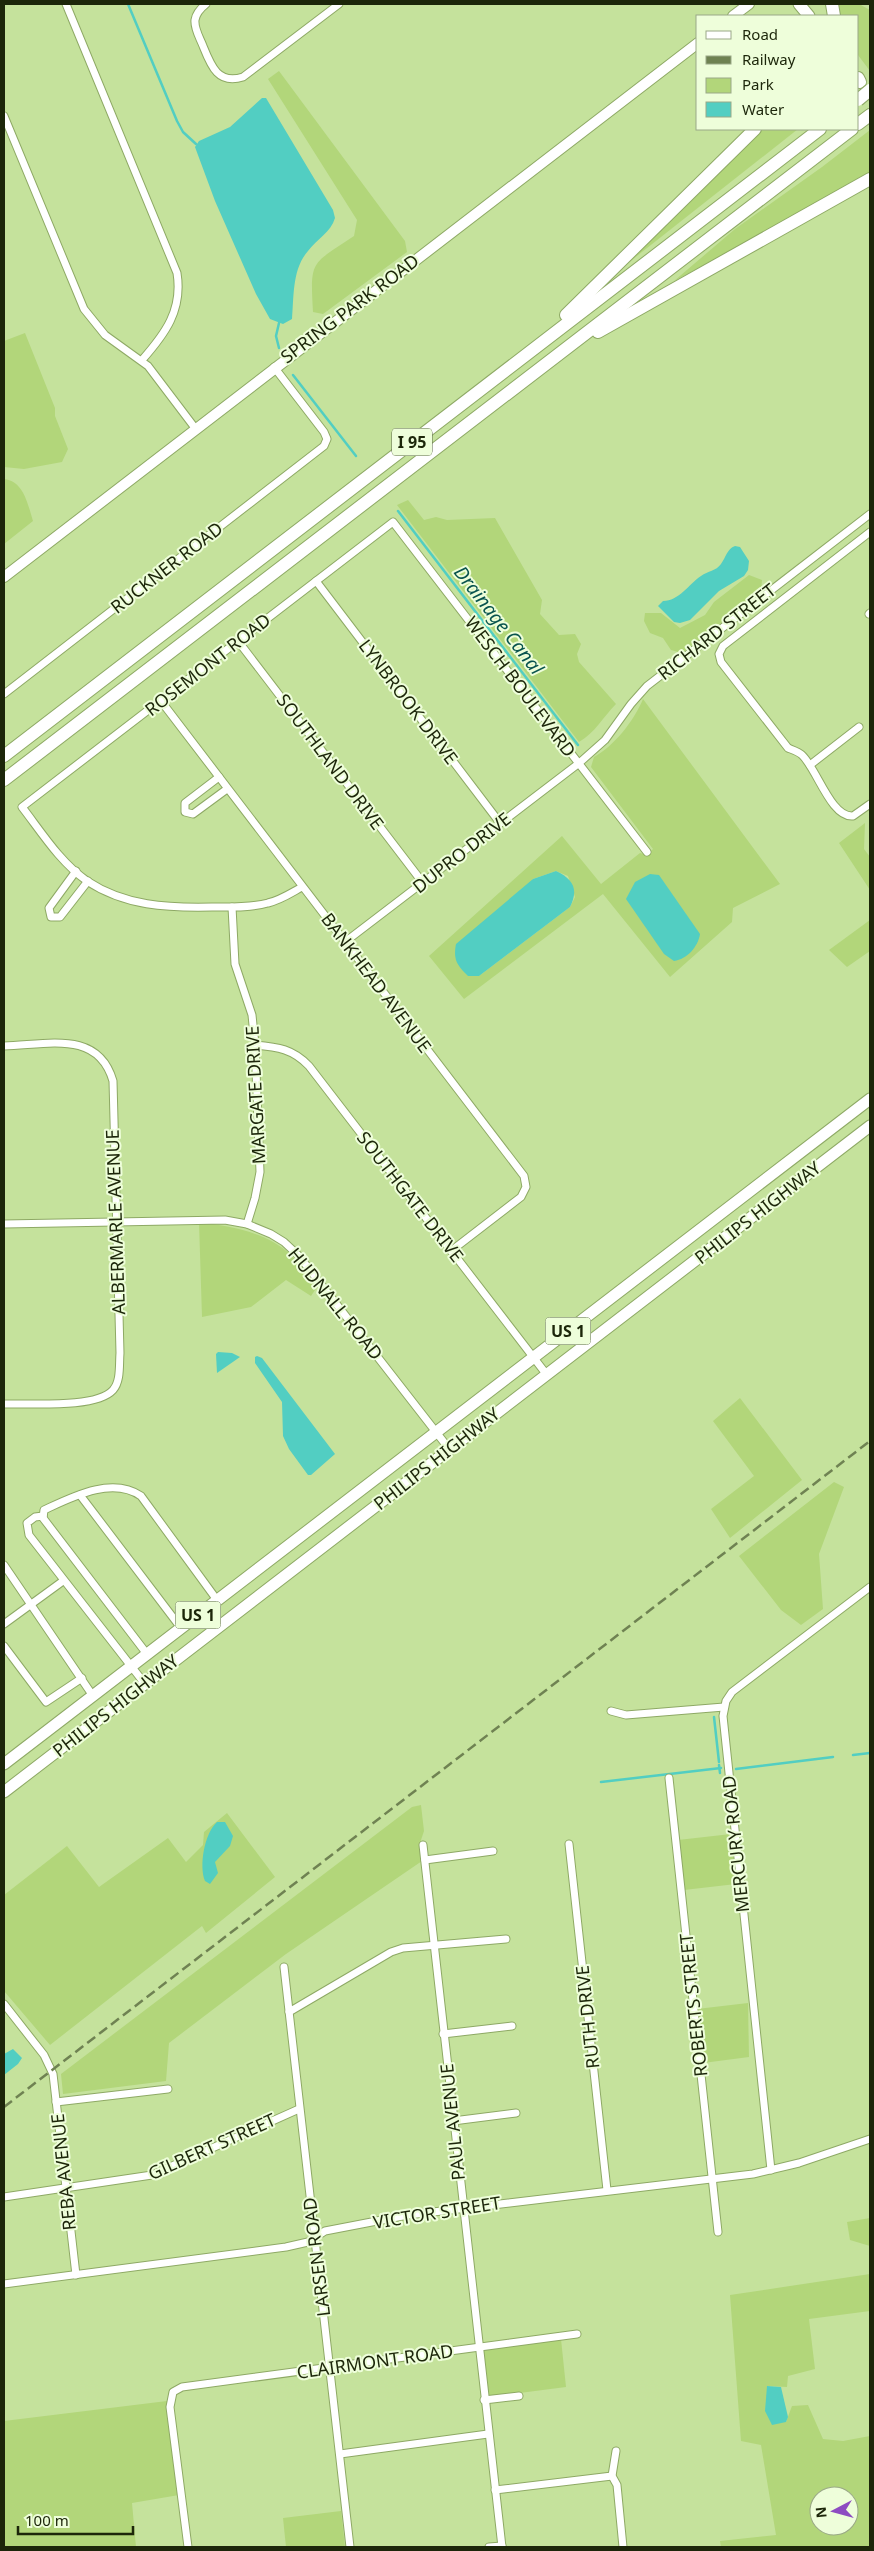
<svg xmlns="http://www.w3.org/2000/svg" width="874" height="2551" font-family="'Noto Sans',sans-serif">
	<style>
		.green { fill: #b2d67a; fill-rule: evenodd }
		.water { fill: #52cec2 }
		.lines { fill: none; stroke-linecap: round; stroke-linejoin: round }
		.stream { stroke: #52cec2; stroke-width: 2.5 }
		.minor-casing { stroke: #8ea965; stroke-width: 9 }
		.secondary-casing { stroke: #8ea965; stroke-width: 12 }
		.primary-casing { stroke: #8ea965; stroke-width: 13 }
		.motorway-casing { stroke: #8ea965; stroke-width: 14 }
		.minor { stroke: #fff; stroke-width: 7 }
		.secondary { stroke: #fff; stroke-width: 10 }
		.primary { stroke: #fff; stroke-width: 11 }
		.motorway { stroke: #fff; stroke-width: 12 }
		.rail { stroke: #6f8252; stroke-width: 2.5; stroke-dasharray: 10 5; stroke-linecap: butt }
		.motorway-bridge-casing { stroke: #8ea965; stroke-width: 14; stroke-linecap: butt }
		.motorway-bridge { stroke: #fff; stroke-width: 12 }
		.labels { text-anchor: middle; stroke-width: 4; stroke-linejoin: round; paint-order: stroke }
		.shield { fill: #eefeda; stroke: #5b6748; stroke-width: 1 }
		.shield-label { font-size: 16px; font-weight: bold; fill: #1c260a }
		.street-label { font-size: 18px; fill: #1c260a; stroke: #eefeda }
		.water-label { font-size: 19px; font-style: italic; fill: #09544e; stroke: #eefeda }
	</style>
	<rect width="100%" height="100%" fill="#c5e29c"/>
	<g class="green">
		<path d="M838,4H859L870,10V71L858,55V16H840Z"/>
		<path d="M279,71L405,241L407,252L323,314L313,312C310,259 311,265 354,236L357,220L268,79Z"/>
		<path d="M759,129H798L609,278Z"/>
		<path d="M870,130V176L674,281L735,229L822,167Z"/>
		<path d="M25,333L55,408V416L68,449L62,462L24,469L4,467V341Z"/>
		<path d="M4,479C24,481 28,505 33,521L4,544Z"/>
		<path d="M408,500L424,520L436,517L447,520L495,518L542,600L540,614L559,635L575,634L581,644L577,654L579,662L616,704C603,717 595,733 579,742L397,505Z"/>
		<path d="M749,575L762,580L761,592L682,653L671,650L663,638L650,633L644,621L645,613H661L680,628L705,615L714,602Z"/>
		<path d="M643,699L780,884L733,908L732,922L670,977L603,894L464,999L429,956L562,836L601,884L640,853L647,855L653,849L591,767L594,757C614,746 634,721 643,699ZM556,871L568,876L575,897L570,907L479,976L533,879Z"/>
		<path d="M865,823L864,849L870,857V890L839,843Z"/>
		<path d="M870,920V951L847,967L829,950Z"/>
		<path d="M199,1222C230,1226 266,1232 290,1254C300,1264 308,1276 317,1287L311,1296L286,1280L251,1307L202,1317Z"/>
		<path d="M740,1398L802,1480L730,1538L711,1509L754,1476L713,1421Z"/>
		<path d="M834,1482L844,1487L819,1554L823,1609L801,1625L781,1610L739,1556Z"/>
		<path d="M421,1805L424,1831L419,1846L422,1861L286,1954L169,2043L166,2081L63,2094L61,2074L412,1807Z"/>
		<path d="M227,1813L275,1877L206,1933L202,1926L50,2045L4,1991V1895L67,1846L99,1887L168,1838L186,1862L203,1845L204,1832Z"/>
		<path d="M731,1834L736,1884L684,1890L678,1840Z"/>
		<path d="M748,2003L749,2057L703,2063L697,2009Z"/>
		<path d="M870,2218V2246L850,2240L847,2222Z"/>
		<path d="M870,2274V2311L809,2319L815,2369L788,2376L787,2387L767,2386L786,2422L792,2406L808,2405L823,2439L843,2441L870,2436V2547H721L720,2541L776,2535L761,2445L741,2441L730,2295ZM819,2496H849V2526H819Z"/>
		<path d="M561,2339L566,2387L488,2397L482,2354L483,2350Z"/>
		<path d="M167,2401L179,2495L132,2503L136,2547H4V2421Z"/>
		<path d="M341,2511L345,2547H286L283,2518Z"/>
	</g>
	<g class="water">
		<path d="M262,98H266L333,210L335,218C331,232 317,239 308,251C292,269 294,297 292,319L283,324L270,319L256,294L215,201L195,147L199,141L230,127Z"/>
		<path d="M735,546L740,547L749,561L748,570L744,576L719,591L690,620L680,623L674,622L658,606L663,601C679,601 689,584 701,576C708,571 716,571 721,564C726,557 727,549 735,546Z"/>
		<path d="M556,871C573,879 579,889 570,907L479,976H468C457,965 453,960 456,944L533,879Z"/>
		<path d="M650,874L659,875L700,934C698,947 687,959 674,961L664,954L626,899L635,882Z"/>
		<path d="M218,1352L232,1353L240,1357L217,1373L216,1354Z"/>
		<path d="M257,1356L262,1358L335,1454L311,1475H308L289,1449L283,1436L282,1402L255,1363V1357Z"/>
		<path d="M217,1822H225L233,1836L230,1846L215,1862L218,1873L210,1884L205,1881C199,1866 204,1834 217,1822Z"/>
		<path d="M13,2049L22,2058L18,2064L4,2075V2054Z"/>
		<path d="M767,2386L781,2387L788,2417L786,2422L772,2425L765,2411Z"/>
	</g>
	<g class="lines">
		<g class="stream">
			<path d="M128,4L177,121L183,132L196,144"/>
			<path d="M279,323L276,336L279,348"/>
			<path d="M293,375L356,456"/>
			<path d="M398,511L578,745"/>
			<path d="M714,1717L719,1762"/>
			<path d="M853,1755L870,1753"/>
			<path d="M719,1765L720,1773"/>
			<path d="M736,1769L833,1757"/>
			<path d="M601,1782L721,1768"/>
		</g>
		<g class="minor-casing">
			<g id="minor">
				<path d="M66,4L177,273C183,310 165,334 142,360"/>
				<path d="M206,4C201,8 196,13 195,20C194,29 200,38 203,46C211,66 218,85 243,77L339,4"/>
				<path d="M4,116L84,309L105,335L148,366L195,428"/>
				<path d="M870,532L723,646L719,654L721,662L788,748C793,750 799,752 802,755C817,769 831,818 853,816L870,804"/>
				<path d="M316,581L500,823"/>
				<path d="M869,614L870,613"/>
				<path d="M238,641L423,883"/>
				<path d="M4,694L324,446L327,439L324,432L274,367"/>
				<path d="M161,701L524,1176L526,1187L521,1197L451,1251"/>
				<path d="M810,765L859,727"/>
				<path d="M219,777L185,803V812L193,814L227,789"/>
				<path d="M76,871L49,908L51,917H60L88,881"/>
				<path d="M302,887C291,893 281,900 268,903C250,908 230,907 212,907C167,908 125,906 87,881C60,862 42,833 22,807L393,522L647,852"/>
				<path d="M232,907L235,964L252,1015L255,1045L260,1172L255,1198L247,1224"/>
				<path d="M345,942L578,764L605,740L631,704L647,686L870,514"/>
				<path d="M255,1045C278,1047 293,1049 309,1066L547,1375"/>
				<path d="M4,1046C46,1045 98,1029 113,1081L120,1353C119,1365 121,1381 113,1390C96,1409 29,1403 4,1404"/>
				<path d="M4,1224L225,1220L247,1224L271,1234L284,1242L299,1256L450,1450"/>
				<path d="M80,1495L181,1628"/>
				<path d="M43,1516L35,1517L27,1523L29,1535L145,1684"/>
				<path d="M4,1565L93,1696"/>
				<path d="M4,1624L63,1581"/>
				<path d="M4,1646L46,1702L82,1678"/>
				<path d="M147,1654L43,1518L44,1510C72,1497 112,1476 141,1496L217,1600"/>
				<path d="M611,1711L626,1715L724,1707"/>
				<path d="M669,1778L718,2232"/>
				<path d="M569,1844L607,2190"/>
				<path d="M423,1845L502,2547"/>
				<path d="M425,1860L493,1851"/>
				<path d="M284,1967L350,2547"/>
				<path d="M4,2004L44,2055L53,2074L76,2275"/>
				<path d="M289,2012L391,1952L403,1948L506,1939"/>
				<path d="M443,2034L512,2026"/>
				<path d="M56,2102L168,2089"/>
				<path d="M453,2121L516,2113"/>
				<path d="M771,2170L723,1716L726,1701L732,1692L870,1587"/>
				<path d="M4,2197L152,2175L299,2109"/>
				<path d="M4,2284L286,2247L308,2242L325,2231L408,2215L753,2174L799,2163L870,2139"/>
				<path d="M484,2400L519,2396"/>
				<path d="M616,2451L612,2476L617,2485L623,2547"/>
				<path d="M340,2454L488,2434"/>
				<path d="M495,2490L612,2476"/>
				<path d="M188,2547L170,2407L173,2392L182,2387L577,2334"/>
				<path d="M489,2547L502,2546"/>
			</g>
		</g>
		<g class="secondary-casing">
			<g id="secondary">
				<path d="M733,16L749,4"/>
				<path d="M4,577L698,43"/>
			</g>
		</g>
		<g class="primary-casing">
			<g id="primary">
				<path d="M799,4L809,16"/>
				<path d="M4,1764L870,1099"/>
				<path d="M4,1792L870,1126"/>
			</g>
		</g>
		<g class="motorway-casing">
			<g id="motorway">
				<path d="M832,4L834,16"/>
				<path d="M858,78L860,82"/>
				<path d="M858,124L870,115"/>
				<path d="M566,315L755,129"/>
				<path d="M598,332L870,179"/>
				<path d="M4,756L820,129"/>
				<path d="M4,780L852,129"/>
			</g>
		</g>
		<use href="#minor" class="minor"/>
		<use href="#secondary" class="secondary"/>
		<use href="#primary" class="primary"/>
		<use href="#motorway" class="motorway"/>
		<path class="rail" d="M4,2107L870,1441"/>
		<g class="motorway-bridge-casing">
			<path id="motorway-bridge" d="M858,100L870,90"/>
		</g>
		<use href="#motorway-bridge" class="motorway-bridge"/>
	</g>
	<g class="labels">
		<g class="shield">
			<rect x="392" y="428.5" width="40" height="27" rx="4"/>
			<rect x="545.5" y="1317.5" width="45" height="27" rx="4"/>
			<rect x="175.5" y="1601.5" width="45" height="27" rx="4"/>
		</g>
		<g class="shield-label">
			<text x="412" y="448">I 95</text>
			<text x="568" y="1337">US 1</text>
			<text x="198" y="1621">US 1</text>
		</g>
		<g class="street-label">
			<text transform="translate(350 309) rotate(-37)" y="6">SPRING PARK ROAD</text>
			<text transform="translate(167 568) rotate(-38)" y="6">RUCKNER ROAD</text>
			<text transform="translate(717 632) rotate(-38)" y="6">RICHARD STREET</text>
			<text transform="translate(208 665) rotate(-38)" y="6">ROSEMONT ROAD</text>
			<text transform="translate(520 687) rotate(53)" y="6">WESCH BOULEVARD</text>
			<text transform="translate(408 702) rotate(53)" y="6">LYNBROOK DRIVE</text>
			<text transform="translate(330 762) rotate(53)" y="6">SOUTHLAND DRIVE</text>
			<text transform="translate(462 853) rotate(-38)" y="6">DUPRO DRIVE</text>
			<text transform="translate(376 983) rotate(53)" y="6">BANKHEAD AVENUE</text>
			<text transform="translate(256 1095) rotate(-93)" y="6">MARGATE DRIVE</text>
			<text transform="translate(410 1197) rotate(52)" y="6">SOUTHGATE DRIVE</text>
			<text transform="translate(758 1213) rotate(-38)" y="6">PHILIPS HIGHWAY</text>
			<text transform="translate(116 1222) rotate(-92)" y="6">ALBERMARLE AVENUE</text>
			<text transform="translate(335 1304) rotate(51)" y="6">HUDNALL ROAD</text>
			<text transform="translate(437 1459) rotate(-38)" y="6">PHILIPS HIGHWAY</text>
			<text transform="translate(116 1706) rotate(-38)" y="6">PHILIPS HIGHWAY</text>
			<text transform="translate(736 1844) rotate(-96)" y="6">MERCURY ROAD</text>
			<text transform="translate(694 2005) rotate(-96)" y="6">ROBERTS STREET</text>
			<text transform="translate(588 2017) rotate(-96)" y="6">RUTH DRIVE</text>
			<text transform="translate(453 2122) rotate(-96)" y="6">PAUL AVENUE</text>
			<text transform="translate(212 2147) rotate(-24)" y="6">GILBERT STREET</text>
			<text transform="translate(64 2172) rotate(-96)" y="6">REBA AVENUE</text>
			<text transform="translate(437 2213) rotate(-9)" y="6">VICTOR STREET</text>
			<text transform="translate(317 2257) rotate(-97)" y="6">LARSEN ROAD</text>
			<text transform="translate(375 2362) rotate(-8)" y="6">CLAIRMONT ROAD</text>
		</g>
		<g class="water-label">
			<text transform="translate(499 620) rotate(52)" y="7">Drainage Canal</text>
		</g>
	</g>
	<rect width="874" height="2551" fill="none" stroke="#1c260a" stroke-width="10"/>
	<rect x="696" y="15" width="162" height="115" fill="#eefeda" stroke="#9aa887"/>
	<rect x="706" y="31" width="25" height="8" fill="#ffffff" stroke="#9aa887"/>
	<text x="742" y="40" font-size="15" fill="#1c260a">Road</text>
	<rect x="706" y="56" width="25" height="8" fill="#6f8252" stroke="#9aa887"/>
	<text x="742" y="65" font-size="15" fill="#1c260a">Railway</text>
	<rect x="706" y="78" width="25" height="15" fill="#b2d67a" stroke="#9aa887"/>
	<text x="742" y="90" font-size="15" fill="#1c260a">Park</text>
	<rect x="706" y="102" width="25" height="15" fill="#52cec2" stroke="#9aa887"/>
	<text x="742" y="115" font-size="15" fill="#1c260a">Water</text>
	<g transform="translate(834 2511) rotate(264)"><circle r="24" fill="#eefeda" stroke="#9aa887"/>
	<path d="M0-4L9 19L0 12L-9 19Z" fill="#8d4cc1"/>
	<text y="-8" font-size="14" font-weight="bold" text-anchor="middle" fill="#1c260a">N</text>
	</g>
	<path d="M18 2526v8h115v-8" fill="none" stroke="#1c260a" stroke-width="2.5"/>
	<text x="25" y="2526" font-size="15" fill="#1c260a" stroke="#eefeda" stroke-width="4" paint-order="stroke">100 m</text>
</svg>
